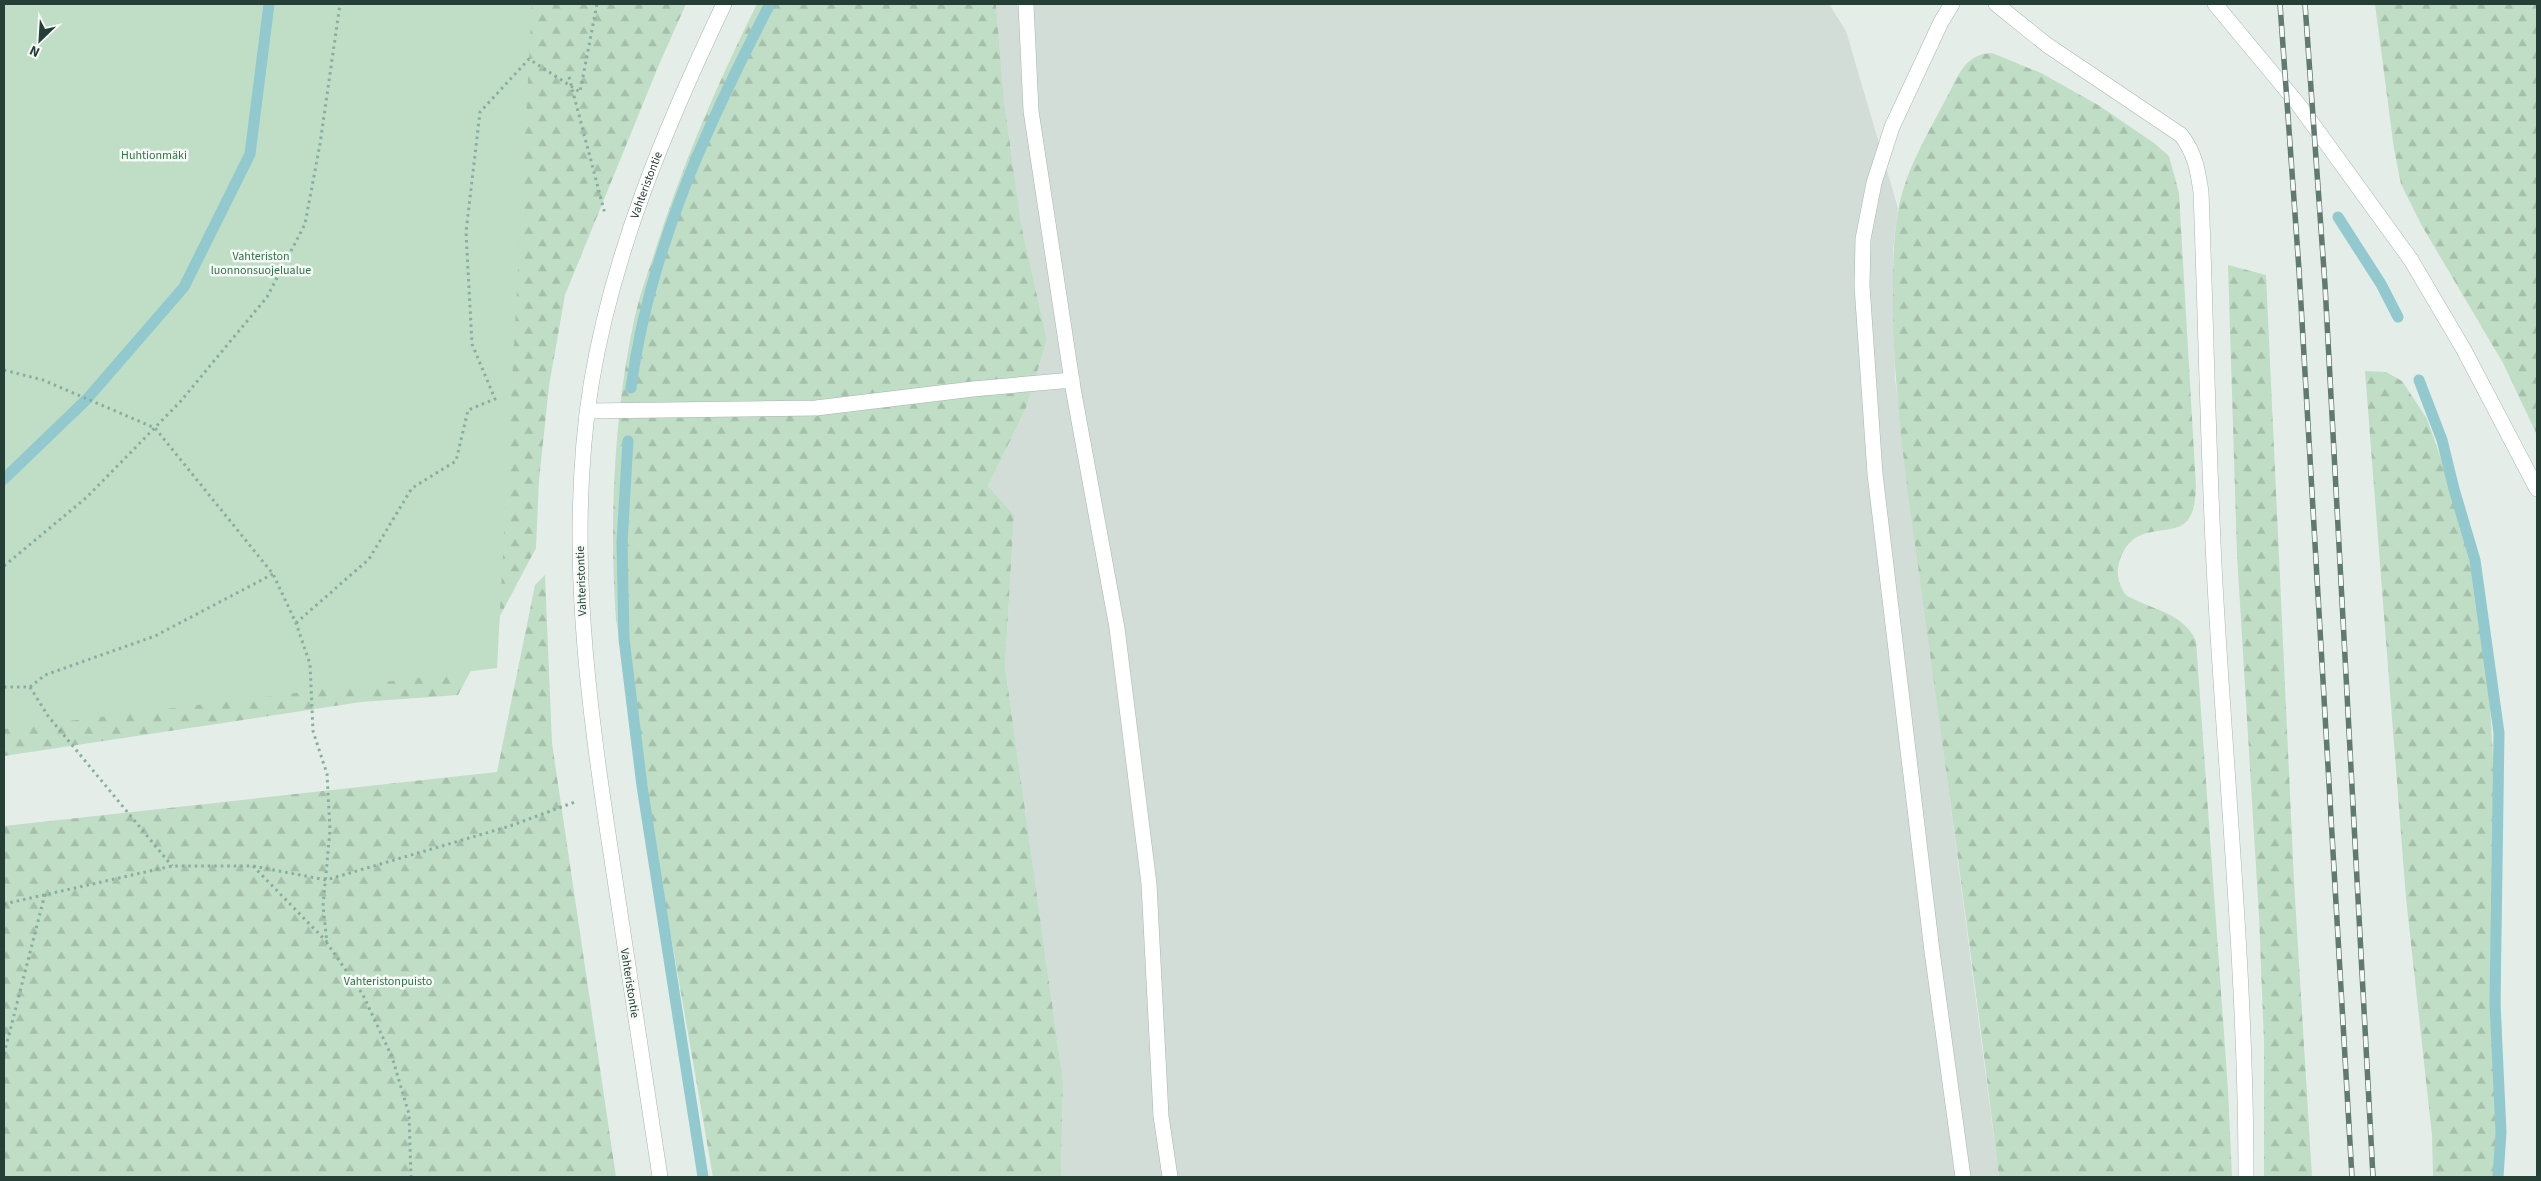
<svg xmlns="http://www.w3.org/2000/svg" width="2541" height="1181" font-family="'Source Sans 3',sans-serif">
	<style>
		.built { fill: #d3ddd8 }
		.forest { fill: url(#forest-firs) }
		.park { fill: #c0ddc6 }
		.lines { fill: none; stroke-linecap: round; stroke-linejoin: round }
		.stream { stroke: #91c9ce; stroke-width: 11 }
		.minor-casing { stroke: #a8b5b0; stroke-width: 16 }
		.path { stroke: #87afa0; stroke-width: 3; stroke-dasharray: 2.5 4; stroke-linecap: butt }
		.minor { stroke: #fff; stroke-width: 15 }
		.rail-casing { stroke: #607971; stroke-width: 5.5 }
		.rail { stroke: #f6faf7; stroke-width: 4; stroke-dasharray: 11; stroke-linecap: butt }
		.labels { text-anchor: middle; stroke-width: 5; stroke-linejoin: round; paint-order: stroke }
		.park-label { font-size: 12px; fill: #317347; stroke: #f6faf7 }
		.street-label { font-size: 12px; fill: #253e36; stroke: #f6faf7 }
	</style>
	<defs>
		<pattern id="forest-firs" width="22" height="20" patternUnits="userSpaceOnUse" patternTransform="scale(1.25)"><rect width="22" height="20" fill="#c0ddc6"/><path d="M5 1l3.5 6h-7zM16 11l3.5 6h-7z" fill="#a5bfab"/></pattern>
	</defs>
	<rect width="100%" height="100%" fill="#e5ede9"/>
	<path class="built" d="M996,4H1829L1846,31L1898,208L1893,250L1895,379L1999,1177H1061L1063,1082L1005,666L1014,515L988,486L1026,408L1047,340L1021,224L1004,100Z"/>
	<g class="forest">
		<path d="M403,4H686L658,67L565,295L549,386L539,480L536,548L458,695L361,702L4,756V650Z"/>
		<path d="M757,4H996L1004,100L1021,224L1047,340L1026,408L988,486L1014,515L1005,666L1063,1082L1061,1177H713L616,620C609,524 614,410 635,316C640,294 648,272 655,251C682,165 717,84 757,4Z"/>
		<path d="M2375,4H2537V435L2503,363L2422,226L2401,184L2394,149Z"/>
		<path d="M1992,53L2041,73L2098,105L2154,143L2169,156L2179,193L2196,487C2195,498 2195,512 2187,521C2171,539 2132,518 2119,563C2116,574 2119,586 2126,595C2151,610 2183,612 2196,641L2228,1090L2232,1177H1999C1976,985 1949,794 1923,602C1910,508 1895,412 1893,317C1893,281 1892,247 1898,212C1904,173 1928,133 1946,99C1958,77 1964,54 1992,53Z"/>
		<path d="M2228,265L2266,275L2294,881L2312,1177H2264V1042L2259,916L2237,555Z"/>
		<path d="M2365,371L2386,372L2402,381L2427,419L2461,516L2479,582L2486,638L2495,790L2502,1047L2495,1177H2433L2432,1135L2406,898Z"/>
		<path d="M545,575L552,743L616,1177H4V826L497,772L535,585Z"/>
	</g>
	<path class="park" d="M4,4H532L497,668L4,729Z"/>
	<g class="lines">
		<g class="stream">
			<path d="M2338,217L2381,284L2398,317"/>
			<path d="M2419,380L2442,440L2454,489L2475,560L2499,733L2495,1004L2501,1132L2498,1177"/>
			<path d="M631,388C649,251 707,125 770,4"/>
			<path d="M628,441L622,543L624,639L642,786L703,1177"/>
			<path d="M4,479L87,399L184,287L250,154L269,4"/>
		</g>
		<g class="minor-casing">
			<g id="minor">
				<path d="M1026,4L1031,111L1073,388L1117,628L1149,884L1161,1116L1170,1177"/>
				<path d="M1952,4L1941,22L1892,127L1874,183L1863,239L1862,286L1875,474L1932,951L1963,1177"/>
				<path d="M1996,4L2047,45L2181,135C2195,153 2198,171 2201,192C2206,323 2208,453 2215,584C2226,781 2246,979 2246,1177"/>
				<path d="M2215,4L2298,104L2411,260L2464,350L2537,489"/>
				<path d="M588,411L816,408L973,389L1072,380"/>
				<path id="s1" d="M660,1177C644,1072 628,966 612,860C588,703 566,544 591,385C613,251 666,126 724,4"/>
			</g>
		</g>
		<g class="path">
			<path d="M569,77L605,214"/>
			<path d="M4,370L43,380L155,428L273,574L296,623L310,664L313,731L327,774L330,830L323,906L327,943L363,995L392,1057L409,1114L411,1177"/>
			<path d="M4,566L87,497L180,402L267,297L305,224L320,144L340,4"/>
			<path d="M296,623L369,559L412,488L456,461L468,410L495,399L472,344L466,232L480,112L529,59L580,92L597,4"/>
			<path d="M4,687H30L48,716L172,866"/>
			<path d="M30,687L45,675L155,636L273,574"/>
			<path d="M253,866L327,942"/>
			<path d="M4,904L172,866H253L326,880L510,826L575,802"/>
			<path d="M4,1054L45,894"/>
		</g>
		<use href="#minor" class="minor"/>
		<g class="rail-casing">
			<g id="rail">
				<path d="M2280,4L2299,270L2352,1177"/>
				<path d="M2305,4L2325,285L2373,1177"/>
			</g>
		</g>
		<use href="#rail" class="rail"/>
	</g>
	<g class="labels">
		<g class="park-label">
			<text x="154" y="159">Huhtionmäki</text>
			<text x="261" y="260">Vahteriston<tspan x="261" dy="14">luonnonsuojelualue</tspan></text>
			<text x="388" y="985">Vahteristonpuisto</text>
		</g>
		<g class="street-label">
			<text dy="4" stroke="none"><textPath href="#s1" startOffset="1006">Vahteristontie</textPath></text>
			<text transform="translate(581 581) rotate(-92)" y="4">Vahteristontie</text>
			<text transform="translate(630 983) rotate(81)" y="4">Vahteristontie</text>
		</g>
	</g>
	<rect width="2541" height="1181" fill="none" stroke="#253e36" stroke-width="10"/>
	<g transform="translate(40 40) rotate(205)" stroke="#f6faf7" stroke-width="4" paint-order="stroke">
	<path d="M0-4L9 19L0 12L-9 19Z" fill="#253e36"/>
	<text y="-8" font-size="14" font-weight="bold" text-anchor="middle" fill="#253e36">N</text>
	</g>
</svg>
